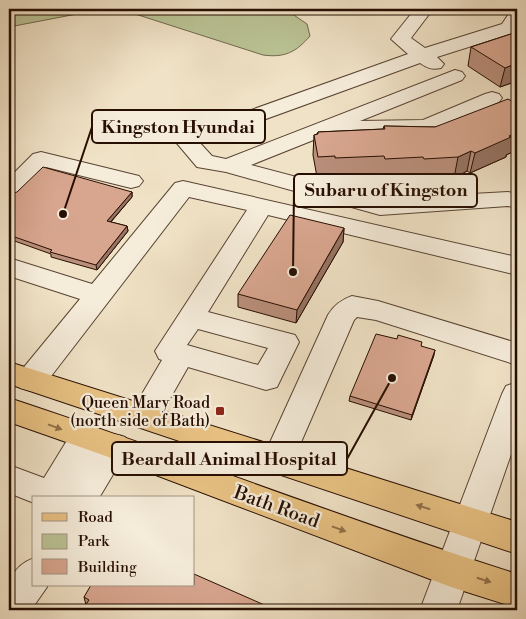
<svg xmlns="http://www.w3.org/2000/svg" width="526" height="619" font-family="'Libre Bodoni',serif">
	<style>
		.green { fill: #bac395; stroke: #70684c }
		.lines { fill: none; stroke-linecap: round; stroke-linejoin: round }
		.minor-casing { stroke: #594333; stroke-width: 2 }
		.major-casing { stroke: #270e02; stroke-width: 2 }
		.minor { fill: #f5ecda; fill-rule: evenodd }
		.major { fill: #e8c183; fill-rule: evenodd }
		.wall { fill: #ba8f7b; stroke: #270e02 }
		.shaded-wall { fill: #977464; stroke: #270e02 }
		.building { fill: #d8a68f; stroke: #270e02 }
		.oneway { fill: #917049 }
		.poi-dot { fill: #8f2418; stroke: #f5ecda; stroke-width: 2 }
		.labels { text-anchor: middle; stroke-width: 4.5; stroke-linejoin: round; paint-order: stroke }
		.poi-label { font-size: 16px; fill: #270e02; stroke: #f5ecda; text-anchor: end }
		.near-street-label { font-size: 19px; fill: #270e02; stroke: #f5ecda }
		.leader { fill: none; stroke: #270e02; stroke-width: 2 }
		.callout-dot { fill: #270e02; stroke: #f5ecda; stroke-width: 2 }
		.callout { fill: #f5ecda; stroke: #270e02; stroke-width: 2 }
		.callout-label { font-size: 18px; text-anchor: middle; font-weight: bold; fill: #270e02 }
	</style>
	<rect width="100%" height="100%" fill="#f0e2c6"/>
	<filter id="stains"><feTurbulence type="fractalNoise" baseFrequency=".004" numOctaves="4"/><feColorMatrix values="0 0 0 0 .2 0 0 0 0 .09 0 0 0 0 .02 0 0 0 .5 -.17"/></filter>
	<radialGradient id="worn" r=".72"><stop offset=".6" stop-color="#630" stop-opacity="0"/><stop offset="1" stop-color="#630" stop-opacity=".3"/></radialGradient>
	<g class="green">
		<path d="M9,9H103L9,27Z"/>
		<path d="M107,9H285L307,24L310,36C296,52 285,58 263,55L132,13Z"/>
	</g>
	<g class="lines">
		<g class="minor-casing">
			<g id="minor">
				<path d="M415,9H433L411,38L425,48L502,24L512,9H517V29L516,32L437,57L444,64L441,68C432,70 427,68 420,63L200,143L212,156L226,159L455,70L462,72L465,76L462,80L360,121L423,120L485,94L492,92L499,94L502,98L499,102L434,131L426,132L339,134L331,133L251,165L380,199L508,192L517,194V208L508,206L380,215L226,172L197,167L175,141L178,136L408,54L391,39Z"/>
				<path d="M41,152L139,176L143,181L139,186L131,188L46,167L17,196L9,198V178L33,154Z"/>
				<path d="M183,181L517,257V275L268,215L208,312L295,335L299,342L277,387L266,390L188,367L155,425L144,428L133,425L129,416L162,360L159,359L155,351L247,210L189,197L42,388L31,391L20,388L16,380L20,372L80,299L9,276V258L92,284L175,183ZM198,329L268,348L258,365L187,345Z"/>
				<path d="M352,296L378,301L517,343V365L376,320L357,317L354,320L289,470L278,473L267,470L262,460L328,315C334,305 341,300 352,296Z"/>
				<path d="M517,382V437L457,610H420L502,394L506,386Z"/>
				<path d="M85,425L96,429L101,438L97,445C105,433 112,432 125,437L130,446L99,498H34V503L9,493V465L44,478L74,429Z"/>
				<path d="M34,558V585H47V587L31,610H9C9,585 7,569 34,558Z"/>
			</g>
		</g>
		<g class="major-casing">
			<g id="major">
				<path d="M9,362L517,522V554L9,384Z"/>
				<path d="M9,398C179,454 346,520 517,574V608L451,587L103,455L9,422Z"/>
			</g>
		</g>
		<use href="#minor" class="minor"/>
		<use href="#major" class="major"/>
	</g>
	<g class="wall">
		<path d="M517,32V81L500,87L468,66L471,47Z"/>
		<path d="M517,104V150L506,155V157L470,173L467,171L454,178L421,180L420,178L383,179L382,177L334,178L333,176L317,177L313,155L314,135L317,134L318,132L383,129L384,126L435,127Z"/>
		<path d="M132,192V197L111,222L127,226L128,231L97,270L51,257V254L9,239V195Z"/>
		<path d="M344,228L343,242L296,323L238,307V294Z"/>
		<path d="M421,346L434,355L411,420L349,401L350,396Z"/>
		<path d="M84,597L269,607V610H82L86,605Z"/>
	</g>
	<g class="shaded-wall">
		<path d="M517,63V81L500,87L505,68Z"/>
		<path d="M517,132V150L506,155V157L470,173L475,153Z"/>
		<path d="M471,151L467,171L454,178L458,157Z"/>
		<path d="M132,192V197L107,226V221Z"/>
		<path d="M127,226L128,231L97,270L96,265Z"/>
		<path d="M344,228L343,242L296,323L297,310Z"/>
		<path d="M435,350L434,355L411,420L412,415Z"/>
	</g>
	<g class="building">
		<path d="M517,32V63L505,68L471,47Z"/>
		<path d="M508,99L517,104V132L509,136L511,137L475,153L471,151L458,157L424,159L423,157L385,159L384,156L335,158V156L318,157L314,135L318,134V132L385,129L384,126L435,127Z"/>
		<path d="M43,167L132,192L107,221L127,226L96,265L50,252L52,250L9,235V195L17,192Z"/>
		<path d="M290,215L344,228L297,310L238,294Z"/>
		<path d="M376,334L397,339L398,335L422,342L421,346L435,350L412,415L350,396Z"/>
		<path d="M194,574L269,607L268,610H82L89,600L84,597L91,585H194Z"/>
	</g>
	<defs><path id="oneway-solid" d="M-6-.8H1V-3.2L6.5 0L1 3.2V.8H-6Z" transform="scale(1.25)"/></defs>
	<g class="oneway">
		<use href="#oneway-solid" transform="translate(55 427) rotate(20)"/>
		<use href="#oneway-solid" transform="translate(423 507) rotate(-162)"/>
		<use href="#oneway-solid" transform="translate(339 529) rotate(20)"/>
		<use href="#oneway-solid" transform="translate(484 580) rotate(18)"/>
	</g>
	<rect class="poi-dot" x="215" y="406" width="10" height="10" rx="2.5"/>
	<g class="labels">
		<g class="poi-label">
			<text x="210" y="408">Queen Mary Road<tspan x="210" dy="18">(north side of Bath)</tspan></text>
		</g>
		<g class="near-street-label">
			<text transform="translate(277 506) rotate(20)" y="7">Bath Road</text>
		</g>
	</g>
	<path class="leader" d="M63 214L92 127M293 272L294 190M392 378L347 459"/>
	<g class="callout-dot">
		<circle cx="63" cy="214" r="5"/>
		<circle cx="293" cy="272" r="5"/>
		<circle cx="392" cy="378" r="5"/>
	</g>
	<g class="callout">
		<rect x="92" y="110" width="173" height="33" rx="5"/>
		<rect x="294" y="174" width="183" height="33" rx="5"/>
		<rect x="112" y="442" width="235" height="33" rx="5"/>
	</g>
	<g class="callout-label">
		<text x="178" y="133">Kingston Hyundai</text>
		<text x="386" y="196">Subaru of Kingston</text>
		<text x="229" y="465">Beardall Animal Hospital</text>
	</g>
	<rect width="526" height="619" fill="none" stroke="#f0e2c6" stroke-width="30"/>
	<rect x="10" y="10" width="506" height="599" fill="none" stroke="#270e02" stroke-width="2.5"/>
	<rect x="15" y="15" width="496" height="589" fill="none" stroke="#270e02"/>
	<rect x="32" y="496" width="162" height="90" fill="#f5ecda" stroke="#a39384"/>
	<rect x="42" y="513" width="25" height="8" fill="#e8c183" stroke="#a39384"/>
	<text x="78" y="522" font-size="15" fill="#270e02">Road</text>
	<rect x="42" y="534" width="25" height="15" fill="#bac395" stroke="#a39384"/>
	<text x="78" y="546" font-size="15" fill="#270e02">Park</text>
	<rect x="42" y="559" width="25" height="15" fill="#d8a68f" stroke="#a39384"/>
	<text x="78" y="572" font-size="15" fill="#270e02">Building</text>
	<rect width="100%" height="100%" filter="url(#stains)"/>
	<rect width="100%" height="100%" fill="url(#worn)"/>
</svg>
